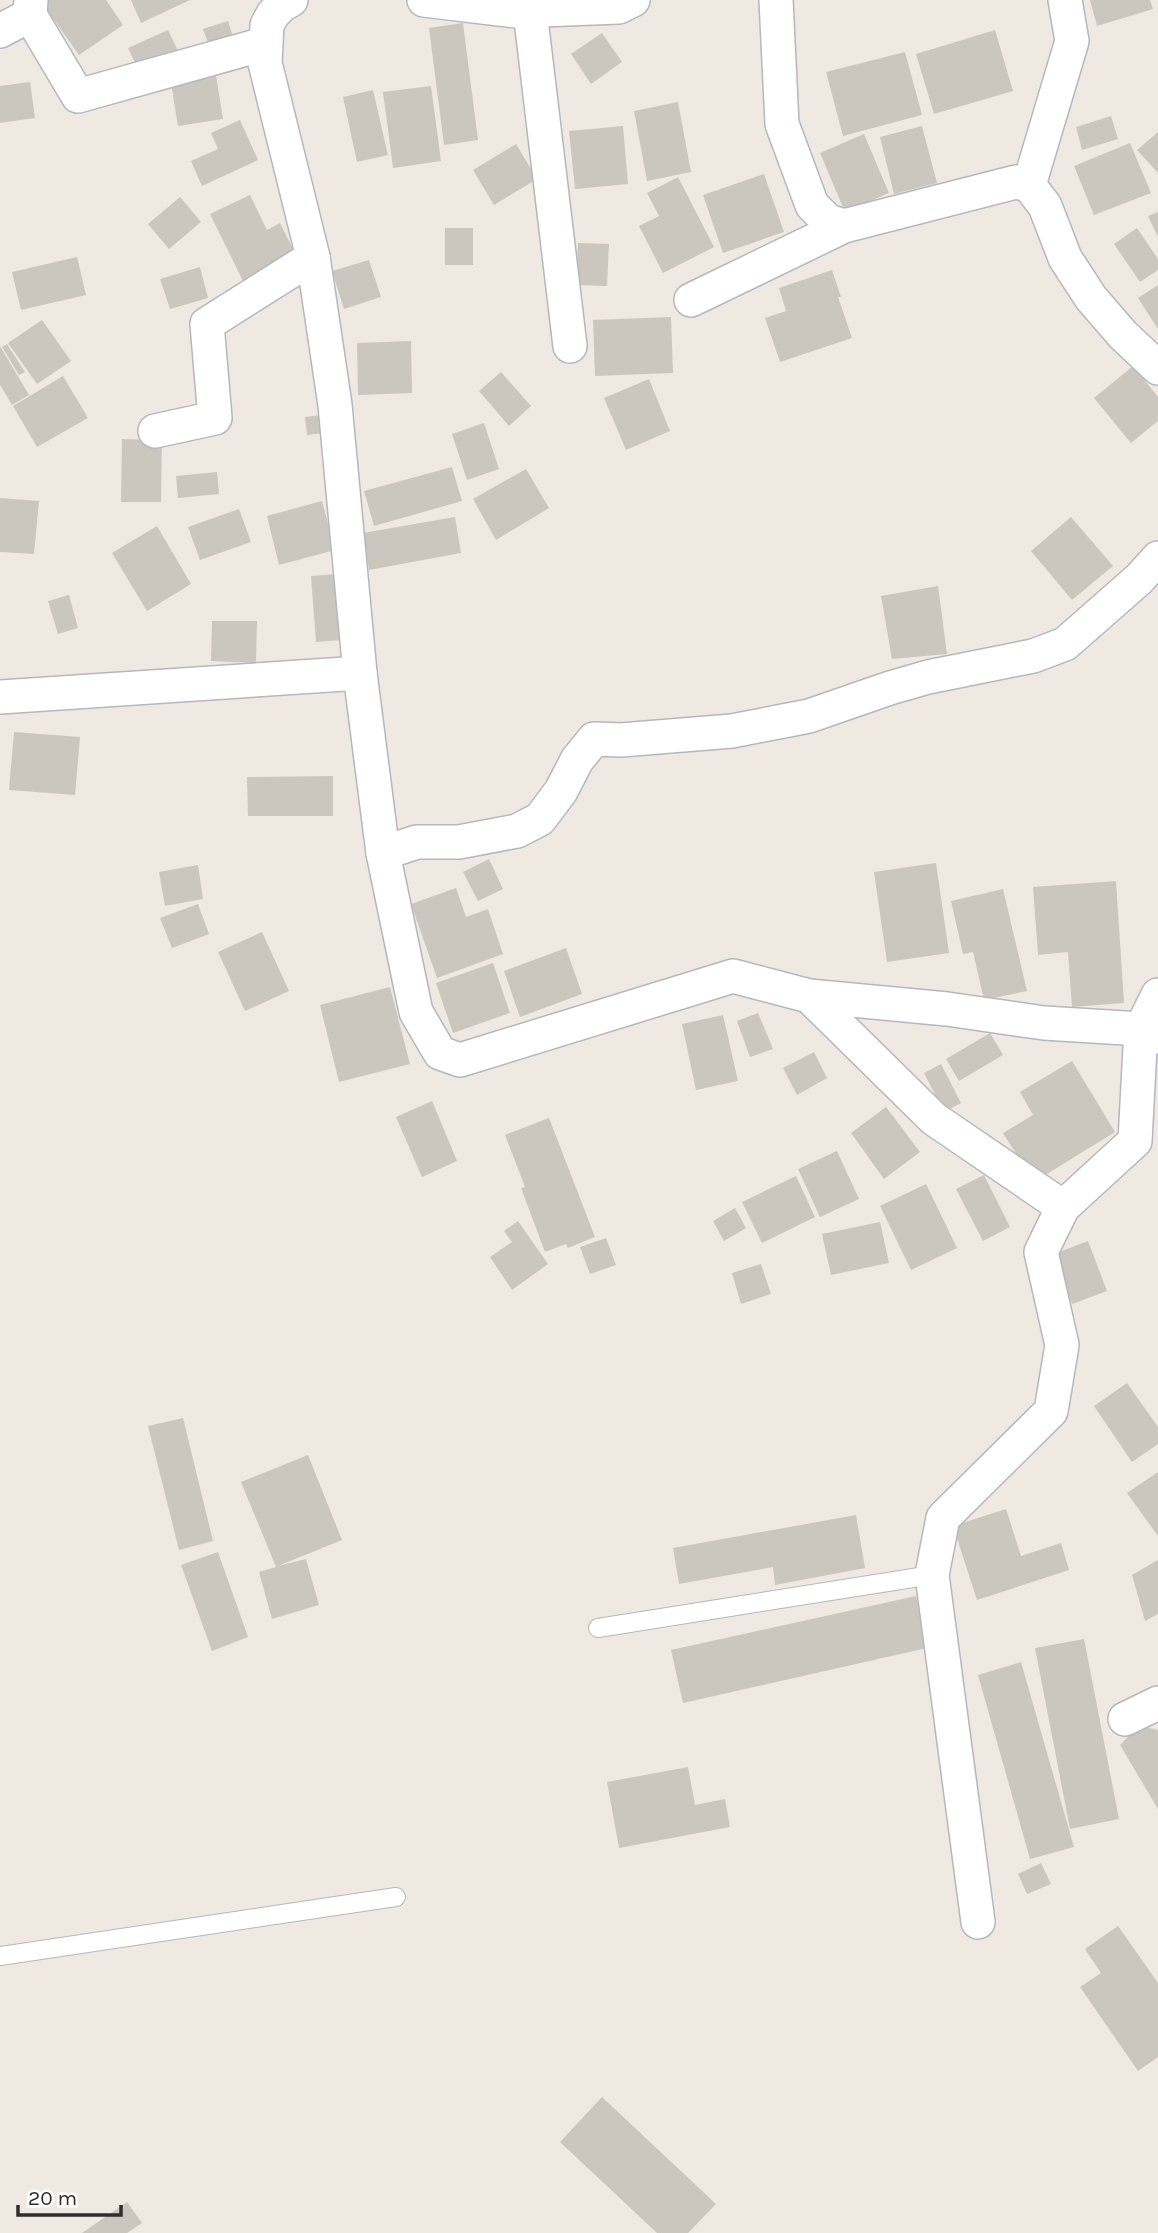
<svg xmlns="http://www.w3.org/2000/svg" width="1158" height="2233" font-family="Karla,sans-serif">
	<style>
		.building { fill: #cbc7bf }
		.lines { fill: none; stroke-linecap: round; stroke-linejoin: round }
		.service-casing { stroke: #b4b7c1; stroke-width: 20 }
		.minor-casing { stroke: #b4b7c1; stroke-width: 36 }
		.service { stroke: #fff; stroke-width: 18 }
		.minor { stroke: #fff; stroke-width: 33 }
	</style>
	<rect width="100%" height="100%" fill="#efe9e1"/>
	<g class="building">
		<path d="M47,0H106L123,25L79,55L42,3Z"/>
		<path d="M131,0H190L141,23Z"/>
		<path d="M1090,0H1150L1153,9L1097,26Z"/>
		<path d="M228,21L236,46L212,54L203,29Z"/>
		<path d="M463,23L478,140L444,145L429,28Z"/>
		<path d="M168,30L181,57L141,75L128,48Z"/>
		<path d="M995,30L1013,91L934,114L916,54Z"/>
		<path d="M602,33L622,62L591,84L571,54Z"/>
		<path d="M905,52L922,115L843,136L826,72Z"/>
		<path d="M216,75L223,119L178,126L171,83Z"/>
		<path d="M30,82L35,118L0,123V86Z"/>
		<path d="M431,86L441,161L393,168L383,92Z"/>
		<path d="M373,90L388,155L357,162L343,97Z"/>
		<path d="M678,102L691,172L647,181L634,111Z"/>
		<path d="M1111,116L1118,139L1082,150L1076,127Z"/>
		<path d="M240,120L258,160L202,186L191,161L218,149L211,133Z"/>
		<path d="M623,126L628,184L575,189L569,131Z"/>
		<path d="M922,126L937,183L894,194L880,137Z"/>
		<path d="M1158,132V173L1137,150Z"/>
		<path d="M864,134L889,193L845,212L820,153Z"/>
		<path d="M1130,143L1151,193L1094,215L1074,166Z"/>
		<path d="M516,144L537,179L494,205L473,170Z"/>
		<path d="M764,174L784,232L723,253L703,195Z"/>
		<path d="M678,177L714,247L663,273L639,226L659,216L647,193Z"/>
		<path d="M250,195L267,230L280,223L297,257L244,283L210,214Z"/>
		<path d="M180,197L201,222L169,249L148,224Z"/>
		<path d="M1158,212V237L1148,216Z"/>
		<rect x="445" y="228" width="28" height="37"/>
		<path d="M1137,228L1158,259V270L1140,282L1114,244Z"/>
		<path d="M578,243L609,244L607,286L576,285Z"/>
		<path d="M77,257L86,295L21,310L12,272Z"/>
		<path d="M369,260L381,297L344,309L332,271Z"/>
		<path d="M200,267L208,298L170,309L160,279Z"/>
		<path d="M832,270L841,297H838L852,338L780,362L765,318L786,311L779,288Z"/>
		<path d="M1158,285V329L1138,298Z"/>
		<path d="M671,317L673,373L595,376L593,320Z"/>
		<path d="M42,320L71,361L37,384L8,343Z"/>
		<path d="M411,341L412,393L358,395L357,343Z"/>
		<path d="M7,344L25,372L19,375L2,347Z"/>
		<path d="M0,346L29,395L12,405L0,385Z"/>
		<path d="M1133,366L1158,397V421L1131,443L1094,398Z"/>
		<path d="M501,372L531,406L509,426L479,391Z"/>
		<path d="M63,376L88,418L37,447L13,406Z"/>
		<path d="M649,379L670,431L626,450L604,398Z"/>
		<path d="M329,414L331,432L307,435L305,417Z"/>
		<path d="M484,423L499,469L467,480L452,434Z"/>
		<path d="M122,439L162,440L161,502H121Z"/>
		<path d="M452,467L462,501L374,526L364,491Z"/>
		<path d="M526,469L549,508L496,540L473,499Z"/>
		<path d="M217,472L219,494L178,498L176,476Z"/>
		<path d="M0,498L39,501L34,554L0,552Z"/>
		<path d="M322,501L335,550L279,565L267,516Z"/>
		<path d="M239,509L251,542L200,560L188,527Z"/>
		<path d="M455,517L461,553L369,570L363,533Z"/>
		<path d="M1071,517L1113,566L1072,600L1031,551Z"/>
		<path d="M157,526L191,584L147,611L112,553Z"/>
		<path d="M338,574L343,640L316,642L311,576Z"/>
		<path d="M938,586L947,654L892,659L881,596Z"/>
		<path d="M69,595L78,628L58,634L48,601Z"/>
		<path d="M212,621H257L256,663L211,661Z"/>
		<path d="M14,732L80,737L75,795L9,790Z"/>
		<path d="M333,776V816H248L247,777Z"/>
		<path d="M489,859L503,889L478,901L463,872Z"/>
		<path d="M936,863L949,953L887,962L874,872Z"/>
		<path d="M198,865L203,899L165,906L159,872Z"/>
		<path d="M1116,881L1124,1003L1072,1007L1068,952L1038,955L1033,887Z"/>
		<path d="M456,888L466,917L488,909L503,954L437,978L411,904Z"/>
		<path d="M1003,889L1027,991L984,1000L973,952L963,954L951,901Z"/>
		<path d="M198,904L209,934L172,948L160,918Z"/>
		<path d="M262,932L289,991L245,1011L218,952Z"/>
		<path d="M566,948L582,994L520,1017L504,971Z"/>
		<path d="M493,963L510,1013L453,1033L436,983Z"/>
		<path d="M390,987L410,1064L339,1082L320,1005Z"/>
		<path d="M758,1013L773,1049L750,1057L737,1021Z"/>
		<path d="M723,1015L738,1081L696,1090L682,1024Z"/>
		<path d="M990,1033L1003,1055L959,1081L946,1059Z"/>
		<path d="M814,1052L827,1078L797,1095L783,1068Z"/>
		<path d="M1072,1061L1115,1132L1034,1182L1003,1133L1033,1115L1020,1092Z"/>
		<path d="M941,1064L961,1103L944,1112L924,1073Z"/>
		<path d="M432,1101L457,1161L422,1177L396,1117Z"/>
		<path d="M886,1107L920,1152L884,1179L851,1133Z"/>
		<path d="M549,1118L595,1237L568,1248L566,1244L545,1252L521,1188L525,1187L505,1135Z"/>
		<path d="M837,1151L859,1199L820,1217L798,1169Z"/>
		<path d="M984,1175L1010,1227L983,1241L956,1189Z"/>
		<path d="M796,1176L815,1217L762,1243L742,1202Z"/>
		<path d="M926,1184L957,1248L911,1270L880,1206Z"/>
		<path d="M735,1208L746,1228L724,1241L713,1221Z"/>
		<path d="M518,1221L548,1264L512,1290L490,1257L512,1242L504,1231Z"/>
		<path d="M880,1222L889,1263L831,1275L822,1234Z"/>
		<path d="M606,1238L616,1265L590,1274L580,1247Z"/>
		<path d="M1088,1241L1107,1291L1072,1304L1054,1254Z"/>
		<path d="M761,1264L771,1294L741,1304L732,1273Z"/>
		<path d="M1127,1383L1158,1427V1444L1132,1462L1094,1406Z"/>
		<path d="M183,1418L213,1541L179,1550L148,1426Z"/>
		<path d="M308,1455L342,1540L278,1566L306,1559L319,1605L272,1619L259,1572L276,1567L241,1482Z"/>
		<path d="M1158,1472V1536L1127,1493Z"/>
		<path d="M1006,1509L1021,1556L1061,1543L1069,1570L977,1600L953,1526Z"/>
		<path d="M856,1515L865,1568L775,1585L773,1567L679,1584L673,1548Z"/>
		<path d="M218,1552L248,1637L212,1651L181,1565Z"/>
		<path d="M1158,1560V1614L1145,1621L1132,1575Z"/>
		<path d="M916,1596L927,1648L683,1703L671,1650Z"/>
		<path d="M1084,1639L1119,1819L1070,1829L1035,1648Z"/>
		<path d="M1021,1662L1074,1847L1030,1859L978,1675Z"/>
		<path d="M1139,1726L1158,1730V1809L1120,1745Z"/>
		<path d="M688,1767L695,1805L725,1799L730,1827L619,1848L607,1782Z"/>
		<path d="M1041,1863L1051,1884L1027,1894L1018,1874Z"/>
		<path d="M1118,1926L1158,1983V2057L1138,2071L1080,1987L1101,1973L1085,1949Z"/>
		<path d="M602,2097L716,2204L688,2233H657L560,2142Z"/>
		<path d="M127,2202L142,2223L127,2233H82Z"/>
	</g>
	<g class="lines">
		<g class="service-casing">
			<g id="service">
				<path d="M598,1628L932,1575"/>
				<path d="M0,1956L396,1897"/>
			</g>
		</g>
		<g class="minor-casing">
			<g id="minor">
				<path d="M291,0L282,5L273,14L267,25L265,63L313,257L335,405L360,673"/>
				<path d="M424,0L516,11L619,7L633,0"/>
				<path d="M776,0L782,124L812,205L828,221L844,226"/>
				<path d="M530,11L570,346"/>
				<path d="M30,15L78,96L264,44"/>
				<path d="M0,31L30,15L31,0"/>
				<path d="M1029,185L1072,41L1065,0"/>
				<path d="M691,300L844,226L1016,182L1029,185L1045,206L1065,258L1091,298L1123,335L1158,368"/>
				<path d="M155,431L215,418L207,324L313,257"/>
				<path d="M0,697L360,673L383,853L416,1012L440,1053L460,1060L733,976L809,996L947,1009L1044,1023L1141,1029L1158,995"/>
				<path d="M383,853L417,842H459L517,831L540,819L561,791L577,760L594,739L621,740L732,731L809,716L890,688L928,677L1033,656L1065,644L1139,579L1158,558"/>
				<path d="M809,996L934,1119L1063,1207"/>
				<path d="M1125,1719L1158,1703"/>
				<path d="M978,1922L932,1575L943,1518L1051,1411L1062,1345L1041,1252L1063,1207L1135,1141L1141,1029L1158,1037"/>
			</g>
		</g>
		<use href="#service" class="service"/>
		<use href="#minor" class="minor"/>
	</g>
	<path d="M18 2205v10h103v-10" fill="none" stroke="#2e2e2e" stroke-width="3.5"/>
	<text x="28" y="2205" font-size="21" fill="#2e2e2e" stroke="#ffffff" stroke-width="5" paint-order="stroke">20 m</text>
</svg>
